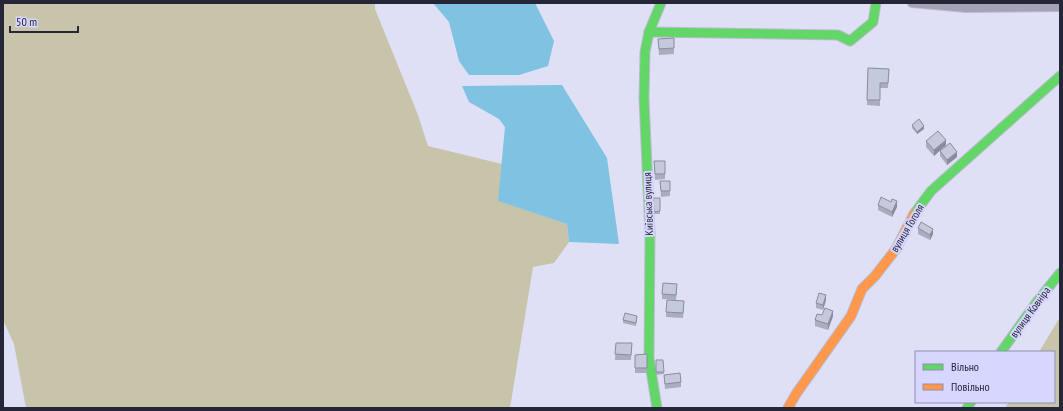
<svg xmlns="http://www.w3.org/2000/svg" width="1063" height="411" font-family="'PT Sans Narrow',sans-serif">
	<style>
		.green { fill: #c7c4aa }
		.water { fill: #80c2e1 }
		.lines { fill: none; stroke-linecap: round; stroke-linejoin: round }
		.street-casing { stroke: #bcbccf; stroke-width: 10 }
		.fast-casing { stroke: #bcbccf; stroke-width: 11 }
		.slow-casing { stroke: #bcbccf; stroke-width: 11 }
		.street { stroke: #a3a3b5; stroke-width: 8 }
		.fast { stroke: #63d668; stroke-width: 9 }
		.slow { stroke: #ff974d; stroke-width: 9 }
		.wall { fill: #a9adbe }
		.shaded-wall { fill: #898d9b }
		.building { fill: #c4c9dd; stroke: #898d9b }
		.labels { text-anchor: middle; stroke-width: 4; stroke-linejoin: round; paint-order: stroke }
		.street-label { font-size: 11px; fill: #262639; stroke: #d6d6ff }
	</style>
	<rect width="100%" height="100%" fill="#dfdff6"/>
	<g class="green">
		<path d="M3,3H375V9L418,115L428,146L502,164L499,201L567,224L569,242L554,263L533,267L510,408H26L14,344L3,320Z"/>
		<path d="M1060,317V408H1005L1009,402H1054V352H1039Z"/>
	</g>
	<g class="water">
		<path d="M433,3H535L554,41L548,66L519,75H469L459,61L449,22Z"/>
		<path d="M562,85L607,158L619,244L569,242L567,224L498,201L505,127L499,119L469,102L462,86Z"/>
	</g>
	<g class="lines">
		<g class="street-casing">
			<path id="street" d="M912,3L966,8L1060,7"/>
		</g>
		<g class="fast-casing">
			<g id="fast">
				<path d="M649,32L838,35L850,41L873,22L876,3"/>
				<path d="M914,214L931,191L1060,76"/>
				<path d="M1001,352L1036,303L1060,273"/>
				<path d="M657,408L649,358L650,233L644,99L645,52L649,32L661,3"/>
				<path d="M967,408L971,402"/>
			</g>
		</g>
		<g class="slow-casing">
			<path id="slow" d="M788,408L796,394L851,316L862,289L875,276L896,249L914,214"/>
		</g>
		<use href="#street" class="street"/>
		<use href="#fast" class="fast"/>
		<use href="#slow" class="slow"/>
	</g>
	<g class="wall">
		<path d="M674,38V54L659,55L658,39Z"/>
		<path d="M868,68L889,69L888,88H880V106L867,105Z"/>
		<path d="M912,125L924,129L917,134L912,128Z"/>
		<path d="M926,141L946,145L934,156L926,147Z"/>
		<path d="M940,151L957,157L947,165L940,156Z"/>
		<path d="M654,161L665,174V179L655,180Z"/>
		<path d="M660,181L670,191V196L661,197Z"/>
		<path d="M653,198H660V214H654Z"/>
		<path d="M878,205L897,207L892,217L878,210Z"/>
		<path d="M918,228L933,234L930,240L918,234Z"/>
		<path d="M677,290L676,300L662,299V294Z"/>
		<path d="M826,300L823,310L816,308V303Z"/>
		<path d="M684,307L683,318L666,317V312Z"/>
		<path d="M822,315L833,316L828,330L815,326V320Z"/>
		<path d="M637,319L636,326L623,323V320Z"/>
		<path d="M616,343H632L631,360H615Z"/>
		<path d="M647,354V373H635V355Z"/>
		<path d="M656,360H663L664,374L656,375Z"/>
		<path d="M664,375L681,382V387L665,389Z"/>
	</g>
	<g class="shaded-wall">
		<path d="M924,126V129L917,134V132Z"/>
		<path d="M946,140V145L934,156V150Z"/>
		<path d="M957,152V157L947,165V160Z"/>
		<path d="M897,201V207L892,217V212Z"/>
		<path d="M933,229V234L930,240V235Z"/>
		<path d="M826,295V300L823,310V305Z"/>
		<path d="M833,311V316L828,330V324Z"/>
	</g>
	<g class="building">
		<path d="M674,38V48L659,49L658,39Z"/>
		<path d="M868,68L889,69L888,83H880V100H867Z"/>
		<path d="M919,119L924,126L917,132L912,125Z"/>
		<path d="M938,131L946,140L934,150L926,141Z"/>
		<path d="M950,143L957,152L947,160L940,151Z"/>
		<path d="M654,161H665V174H655Z"/>
		<path d="M660,181H670V191H661Z"/>
		<path d="M881,197L891,202L892,199L897,201L892,212L878,205Z"/>
		<path d="M653,198H660V211L654,212Z"/>
		<path d="M921,222L933,229L930,235L918,228Z"/>
		<path d="M663,283L677,284L676,295L662,294Z"/>
		<path d="M819,293L826,295L823,305L816,303Z"/>
		<path d="M667,300L684,301L683,313L666,312Z"/>
		<path d="M825,308L833,311L828,324L815,320L817,314L822,315Z"/>
		<path d="M625,313L637,316L636,323L623,320Z"/>
		<path d="M616,343H632L631,355L615,354Z"/>
		<path d="M647,354V368H635V355Z"/>
		<path d="M656,360H663L664,372H656Z"/>
		<path d="M680,373L681,382L665,384L664,375Z"/>
	</g>
	<g class="labels">
		<g class="street-label">
			<text transform="translate(648 204) rotate(-92)" y="4">Київська вулиця</text>
			<text transform="translate(907 228) rotate(-59)" y="4">вулиця Гоголя</text>
			<text transform="translate(1030 312) rotate(-54)" y="4">вулиця Ковніра</text>
		</g>
	</g>
	<rect width="1063" height="411" fill="none" stroke="#262639" stroke-width="8"/>
	<rect x="915" y="351" width="140" height="52" fill="#d6d6ff" stroke="#9090b0"/>
	<rect x="923" y="364" width="20" height="6" fill="#63d668" stroke="#9090b0"/>
	<text x="951" y="371" font-size="12" fill="#262639">Вільно</text>
	<rect x="923" y="384" width="20" height="6" fill="#ff974d" stroke="#9090b0"/>
	<text x="951" y="391" font-size="12" fill="#262639">Повільно</text>
	<path d="M10 26v6h68v-6" fill="none" stroke="#262639" stroke-width="2"/>
	<text x="16" y="26" font-size="12" fill="#262639" stroke="#d6d6ff" stroke-width="3" paint-order="stroke">50 m</text>
</svg>
